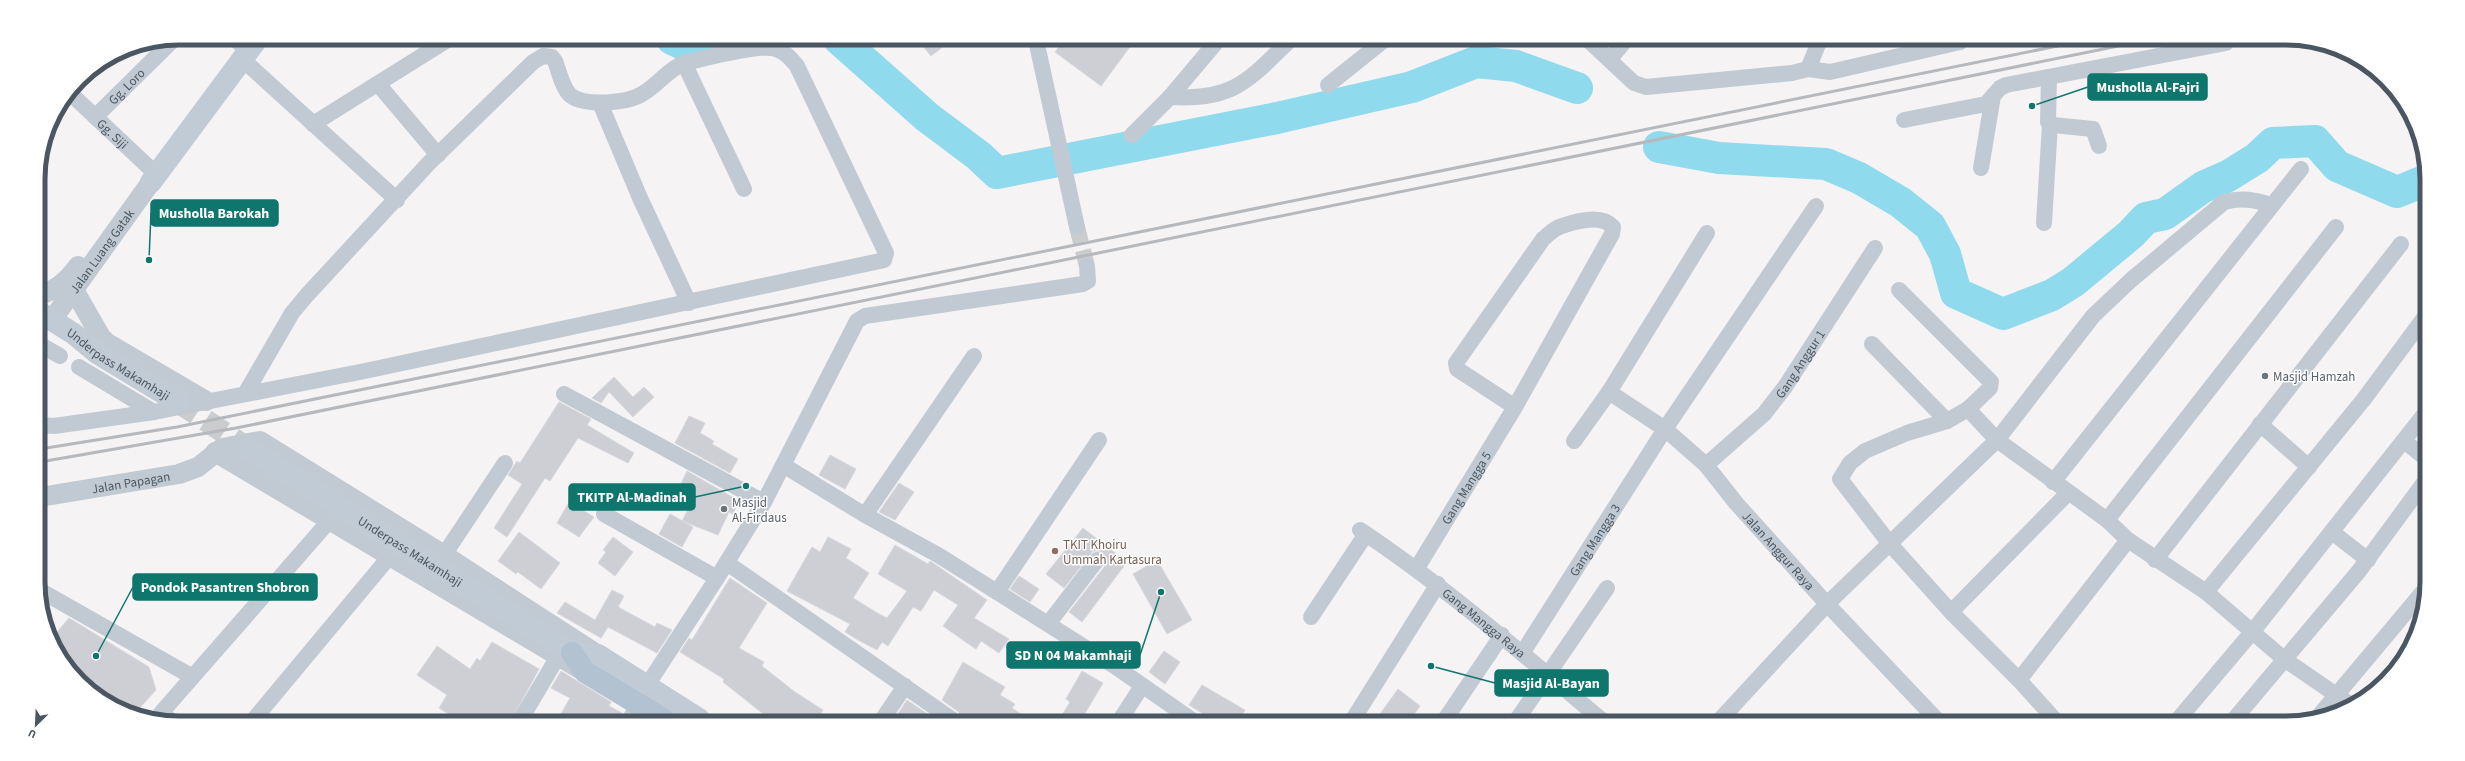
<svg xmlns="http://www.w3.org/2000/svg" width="2465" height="761" font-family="'Source Sans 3',sans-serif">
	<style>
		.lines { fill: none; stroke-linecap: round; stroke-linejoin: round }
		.river { stroke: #90daee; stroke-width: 32 }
		.building { fill: #cdcfd5; stroke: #d7d9de }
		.minor-tunnel { stroke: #caccce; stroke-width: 16; stroke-dasharray: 16 8; stroke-linecap: butt }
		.secondary-tunnel { stroke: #caccce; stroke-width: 22; stroke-dasharray: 22 11; stroke-linecap: butt }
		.minor { stroke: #c1cad2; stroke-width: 16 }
		.tertiary { stroke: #c1cad2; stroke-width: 20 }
		.secondary { stroke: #c1cbd6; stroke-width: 22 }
		.primary { stroke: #b3c2d1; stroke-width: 22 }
		.rail { stroke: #b5b8bd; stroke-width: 3 }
		.worship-dot { fill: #6b7280; stroke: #fff; stroke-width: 1.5 }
		.education-dot { fill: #8d6e63; stroke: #fff; stroke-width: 1.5 }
		.labels { text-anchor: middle; stroke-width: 3; stroke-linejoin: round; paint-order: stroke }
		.street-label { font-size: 13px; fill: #4a5661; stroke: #fff }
		.worship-label { font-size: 13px; fill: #5b616d; stroke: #fff; text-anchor: start }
		.education-label { font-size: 13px; fill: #785e54; stroke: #fff; text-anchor: start }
		.rim { fill: none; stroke: #4a5661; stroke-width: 5 }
		.leader { fill: none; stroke: #0f766e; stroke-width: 1.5 }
		.callout-dot { fill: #0f766e; stroke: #fff; stroke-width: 1.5 }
		.callout { fill: #0f766e; stroke: #0f766e; stroke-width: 1.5 }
		.callout-label { font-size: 14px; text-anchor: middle; font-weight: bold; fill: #fff }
	</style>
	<rect width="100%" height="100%" fill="#f5f3f3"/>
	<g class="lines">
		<g class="river">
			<path d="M672,39L696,50L709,39"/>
			<path d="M839,39L927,117L979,156L997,173L1277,118L1412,87L1476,62L1516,66L1577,88"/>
			<path d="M1659,147L1719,158L1826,164L1859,178L1900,202L1930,226L1945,254L1956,293L2003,314L2052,295L2073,282L2131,234L2146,218L2165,214L2203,187L2228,176L2257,158L2273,143L2315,141L2337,166L2397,192L2424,181"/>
		</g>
	</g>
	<g class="building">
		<path d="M918,40H952L931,56Z"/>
		<path d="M1064,40H1135L1101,86L1055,52Z"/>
		<path d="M614,377L633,397L644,387L654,397L633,417L609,392L601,403L592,398Z"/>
		<path d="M559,402L591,419L587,425L634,453L628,463L578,438L550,481L545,478L507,537L494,528L522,484L508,475L517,461L520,463Z"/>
		<path d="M689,416L705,423L700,433L714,441L712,444L738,459L730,473L675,443Z"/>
		<path d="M830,455L856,469L845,489L819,475Z"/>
		<path d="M687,471L739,501L733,514L729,512L718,535L682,521L695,496L679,488Z"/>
		<path d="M899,483L914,492L895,520L879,512Z"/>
		<path d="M569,502L594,517L579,537L557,523Z"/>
		<path d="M670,514L693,527L682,547L659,534Z"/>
		<path d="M1083,528L1127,562L1082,622L1069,612L1105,566L1106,556L1099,551H1093L1064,588L1046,574Z"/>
		<path d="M519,532L560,563L541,589L518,572L516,574L498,561Z"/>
		<path d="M613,537L633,552L615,576L598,563L606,552L603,550Z"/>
		<path d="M828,537L851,549L846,558L869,573L853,598L879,614L887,618L907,591L878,574L895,545L928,564L930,561L933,563L987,600L974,618L1009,639L999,653L981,641L976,649L967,643L943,626L958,605L934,590L921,611L913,607L888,646L882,642L877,650L858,640L845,632L850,624L787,591L812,547L820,552Z"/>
		<path d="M1157,560L1192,620L1167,634L1133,574Z"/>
		<path d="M1019,576L1039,589L1030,602L1010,589Z"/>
		<path d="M730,578L767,603L739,648L764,662L762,666L795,692L823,710L817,720H771L723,682L724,679L680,652L689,638L692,640Z"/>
		<path d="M612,590L624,596L618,607L655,627L657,623L672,630L657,653L608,627L601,638L557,613L565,602L595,620Z"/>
		<path d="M69,618L149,667L156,690L135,713L79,681L53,644L51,639Z"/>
		<path d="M492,642L539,669L512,719H456L439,708L447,695L417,675L437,646L470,669L477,658L480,661Z"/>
		<path d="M1164,651L1180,662L1165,684L1149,672Z"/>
		<path d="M963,662L1005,687L1000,695L1015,704L1012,708L1030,720H962L959,712L942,700Z"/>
		<path d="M561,671L611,702L609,706L622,713L621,719H558L570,698L551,688Z"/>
		<path d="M1082,671L1103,683L1081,720H1059L1070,702L1066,699Z"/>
		<path d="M1202,685L1245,710L1239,721L1201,720L1202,713L1189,705Z"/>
		<path d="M1398,689L1420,706L1409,721H1375Z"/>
		<path d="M907,700L936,720H894Z"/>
	</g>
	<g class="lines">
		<path class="minor-tunnel" d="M1077,227L1087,266"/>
		<path class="secondary-tunnel" d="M178,402L249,449"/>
		<g class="minor">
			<path d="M234,38L247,50"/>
			<path d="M1036,40L1077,227"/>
			<path d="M1589,41L1634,83L1646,87L1792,73L1808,69L1830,72L1960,42"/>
			<path d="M241,58L397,200"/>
			<path d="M1610,59L1625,41"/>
			<path d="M684,63L744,189"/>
			<path d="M1808,69L1819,42"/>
			<path d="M2049,77L2048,122L2053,125L2093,129L2099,146"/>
			<path d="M378,84L438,155"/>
			<path d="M1328,85L1383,41"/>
			<path id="s1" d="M70,93L156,174"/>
			<path d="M1170,97L1218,40"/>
			<path d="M600,103L640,198L689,303"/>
			<path id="s2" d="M95,117L174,39"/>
			<path d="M1904,120L1986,104L2000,88L2006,85L2226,43"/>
			<path d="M313,124L449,39"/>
			<path d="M1132,135L1170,97C1233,101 1248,81 1290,40"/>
			<path d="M1981,168L1993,96"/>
			<path d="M2044,223L2050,124"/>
			<path d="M1899,290L1991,382L1990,388L1968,409"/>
			<path d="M39,344L60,356"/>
			<path d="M1872,344L1947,421"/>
			<path d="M79,367L154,412"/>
			<path id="s3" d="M1609,392L1665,429L1706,465L1736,503L1827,604L1939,722"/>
			<path d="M564,394L764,502"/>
			<path d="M2260,424L2309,467"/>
			<path d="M40,425L54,426L154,412L365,371L880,261L884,260L886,253L797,66C791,59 786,52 776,49C760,43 703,59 684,63C667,70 658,85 642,94C628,103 584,107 570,95C562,87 559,71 555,61L552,57L543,56L533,62L429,163L307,295L292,313L245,394"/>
			<path d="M1574,441L1609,392L1707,233"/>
			<path d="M2404,441L2423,456"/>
			<path d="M783,465L865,515L938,555L997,592L1116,667L1192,720"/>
			<path id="s4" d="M1706,465L1764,414L1785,387L1875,248"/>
			<path d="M2053,482L2301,169"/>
			<path d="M604,514L717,578"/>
			<path d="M865,515L974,356"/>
			<path d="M2107,520L2336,227"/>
			<path id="s5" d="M1360,530C1447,588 1524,655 1603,721"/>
			<path d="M2332,532L2368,560"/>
			<path d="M444,555L505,463"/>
			<path d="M2155,560L2401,244"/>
			<path d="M727,563L953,720"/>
			<path id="s6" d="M1417,568L1515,407L1599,257L1612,234L1613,227C1602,214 1576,221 1562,226C1554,228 1549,234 1543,239L1456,363L1457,369L1515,407"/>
			<path d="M41,591L191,676"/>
			<path d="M997,592L1099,440"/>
			<path d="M2206,592L2364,399L2424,318"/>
			<path d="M1951,612L1890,544L1840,479L1850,463L1865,451L1907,433L1947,421L1968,409L1997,440L2107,520L2128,540L2206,592L2284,659L2351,705"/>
			<path d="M1311,617L1366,534"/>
			<path d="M1048,624L1097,560"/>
			<path id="s7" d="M1523,652L1665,429L1816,206"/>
			<path d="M2019,680L2128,540"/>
			<path d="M646,687L717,578L764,502L857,321L865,316L1083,284L1088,281L1087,266"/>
			<path d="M2318,717L2422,593"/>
			<path d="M168,718L161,713L330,520"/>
			<path d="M255,718L390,556"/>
			<path d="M521,719L557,658"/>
			<path d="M630,719L638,705"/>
			<path d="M882,720L905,686"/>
			<path d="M1120,720L1142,686"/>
			<path d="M1352,721L1438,584"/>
			<path d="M1444,721L1502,635"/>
			<path d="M1516,721L1607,588"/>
			<path d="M1718,722L1827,604L1997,440L2093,316L2131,280L2224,202C2242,197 2254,200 2272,205"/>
			<path d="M2057,722L2019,680L1951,612L2068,493"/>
			<path d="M2176,722L2253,631L2423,416"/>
			<path d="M2231,723L2359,571L2423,484"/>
		</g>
		<g class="tertiary">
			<path d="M74,290L101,337L107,343L206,401"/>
			<path d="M39,295C56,291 68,280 78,266"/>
			<path id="s8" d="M52,320L151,182"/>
			<path d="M215,452L585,672"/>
			<path id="s9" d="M40,497L179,474L198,467L222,448L260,441L444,555L598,655"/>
		</g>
		<g class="secondary">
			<path d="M151,182L258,38"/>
			<path id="s10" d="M39,312L74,334L97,353L178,402"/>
			<path id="s11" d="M249,449L572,653L598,655L699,719"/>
		</g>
		<path class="primary" d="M572,653L585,672L663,719"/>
		<g class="rail">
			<path d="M40,449L177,427L2077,42"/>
			<path d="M40,462L236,428L2138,42"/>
		</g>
	</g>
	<g class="worship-dot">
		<circle cx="2265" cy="376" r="4"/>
		<circle cx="724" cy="509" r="4"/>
	</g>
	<circle class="education-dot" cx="1055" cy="551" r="4"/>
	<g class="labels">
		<g class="street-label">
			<text dy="5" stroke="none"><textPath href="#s2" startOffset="44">Gg. Loro</textPath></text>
			<text dy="5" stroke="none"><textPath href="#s1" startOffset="59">Gg. Siji</textPath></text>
			<text dy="5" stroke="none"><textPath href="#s8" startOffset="85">Jalan Luang Gatak</textPath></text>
			<text dy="5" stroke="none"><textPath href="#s10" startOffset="95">Underpass Makamhaji</textPath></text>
			<text dy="5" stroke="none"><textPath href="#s4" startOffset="139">Gang Anggur 1</textPath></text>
			<text dy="5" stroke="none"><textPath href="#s9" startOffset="92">Jalan Papagan</textPath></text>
			<text dy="5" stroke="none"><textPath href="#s6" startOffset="94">Gang Mangga 5</textPath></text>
			<text dy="5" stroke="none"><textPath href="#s7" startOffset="133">Gang Mangga 3</textPath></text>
			<text dy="5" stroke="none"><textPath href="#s11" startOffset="191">Underpass Makamhaji</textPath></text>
			<text dy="5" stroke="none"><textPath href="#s3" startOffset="234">Jalan Anggur Raya</textPath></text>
			<text dy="5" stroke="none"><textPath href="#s5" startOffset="155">Gang Mangga Raya</textPath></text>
		</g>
		<g class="worship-label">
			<text x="2273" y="381">Masjid Hamzah</text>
			<text x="732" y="507">Masjid<tspan x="732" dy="15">Al-Firdaus</tspan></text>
		</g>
		<g class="education-label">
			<text x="1063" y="549">TKIT Khoiru<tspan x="1063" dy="15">Ummah Kartasura</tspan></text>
		</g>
	</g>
	<path d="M0 0H2465V761H0ZM179 45H2286A134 134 0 0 1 2420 179V582A134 134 0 0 1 2286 716H179A134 134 0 0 1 45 582V179A134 134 0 0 1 179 45Z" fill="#fff" fill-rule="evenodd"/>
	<path class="rim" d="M179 45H2286A134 134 0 0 1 2420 179V582A134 134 0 0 1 2286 716H179A134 134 0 0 1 45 582V179A134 134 0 0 1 179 45Z"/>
	<path class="leader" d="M2032 106L2088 87M149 260L151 213M746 486L695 497M96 656L133 587M1161 592L1140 655M1431 666L1495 683"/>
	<g class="callout-dot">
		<circle cx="2032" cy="106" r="4"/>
		<circle cx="149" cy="260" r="4"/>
		<circle cx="746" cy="486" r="4"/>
		<circle cx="96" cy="656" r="4"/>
		<circle cx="1161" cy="592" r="4"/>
		<circle cx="1431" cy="666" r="4"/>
	</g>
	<g class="callout">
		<rect x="2088" y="74" width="119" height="26" rx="4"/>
		<rect x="151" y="200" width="127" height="26" rx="4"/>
		<rect x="569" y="484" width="126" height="26" rx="4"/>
		<rect x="133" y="574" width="184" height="26" rx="4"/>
		<rect x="1007" y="642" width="133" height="26" rx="4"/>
		<rect x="1495" y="670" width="113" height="26" rx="4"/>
	</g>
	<g class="callout-label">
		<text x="2148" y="92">Musholla Al-Fajri</text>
		<text x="214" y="218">Musholla Barokah</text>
		<text x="632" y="502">TKITP Al-Madinah</text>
		<text x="225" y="592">Pondok Pasantren Shobron</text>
		<text x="1073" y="660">SD N 04 Makamhaji</text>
		<text x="1551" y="688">Masjid Al-Bayan</text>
	</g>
	<g transform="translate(36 725) rotate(204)" stroke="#ffffff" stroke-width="3" paint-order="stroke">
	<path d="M0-3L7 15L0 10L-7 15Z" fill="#4a5661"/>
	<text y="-6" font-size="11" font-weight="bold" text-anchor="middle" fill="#4a5661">U</text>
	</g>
</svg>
